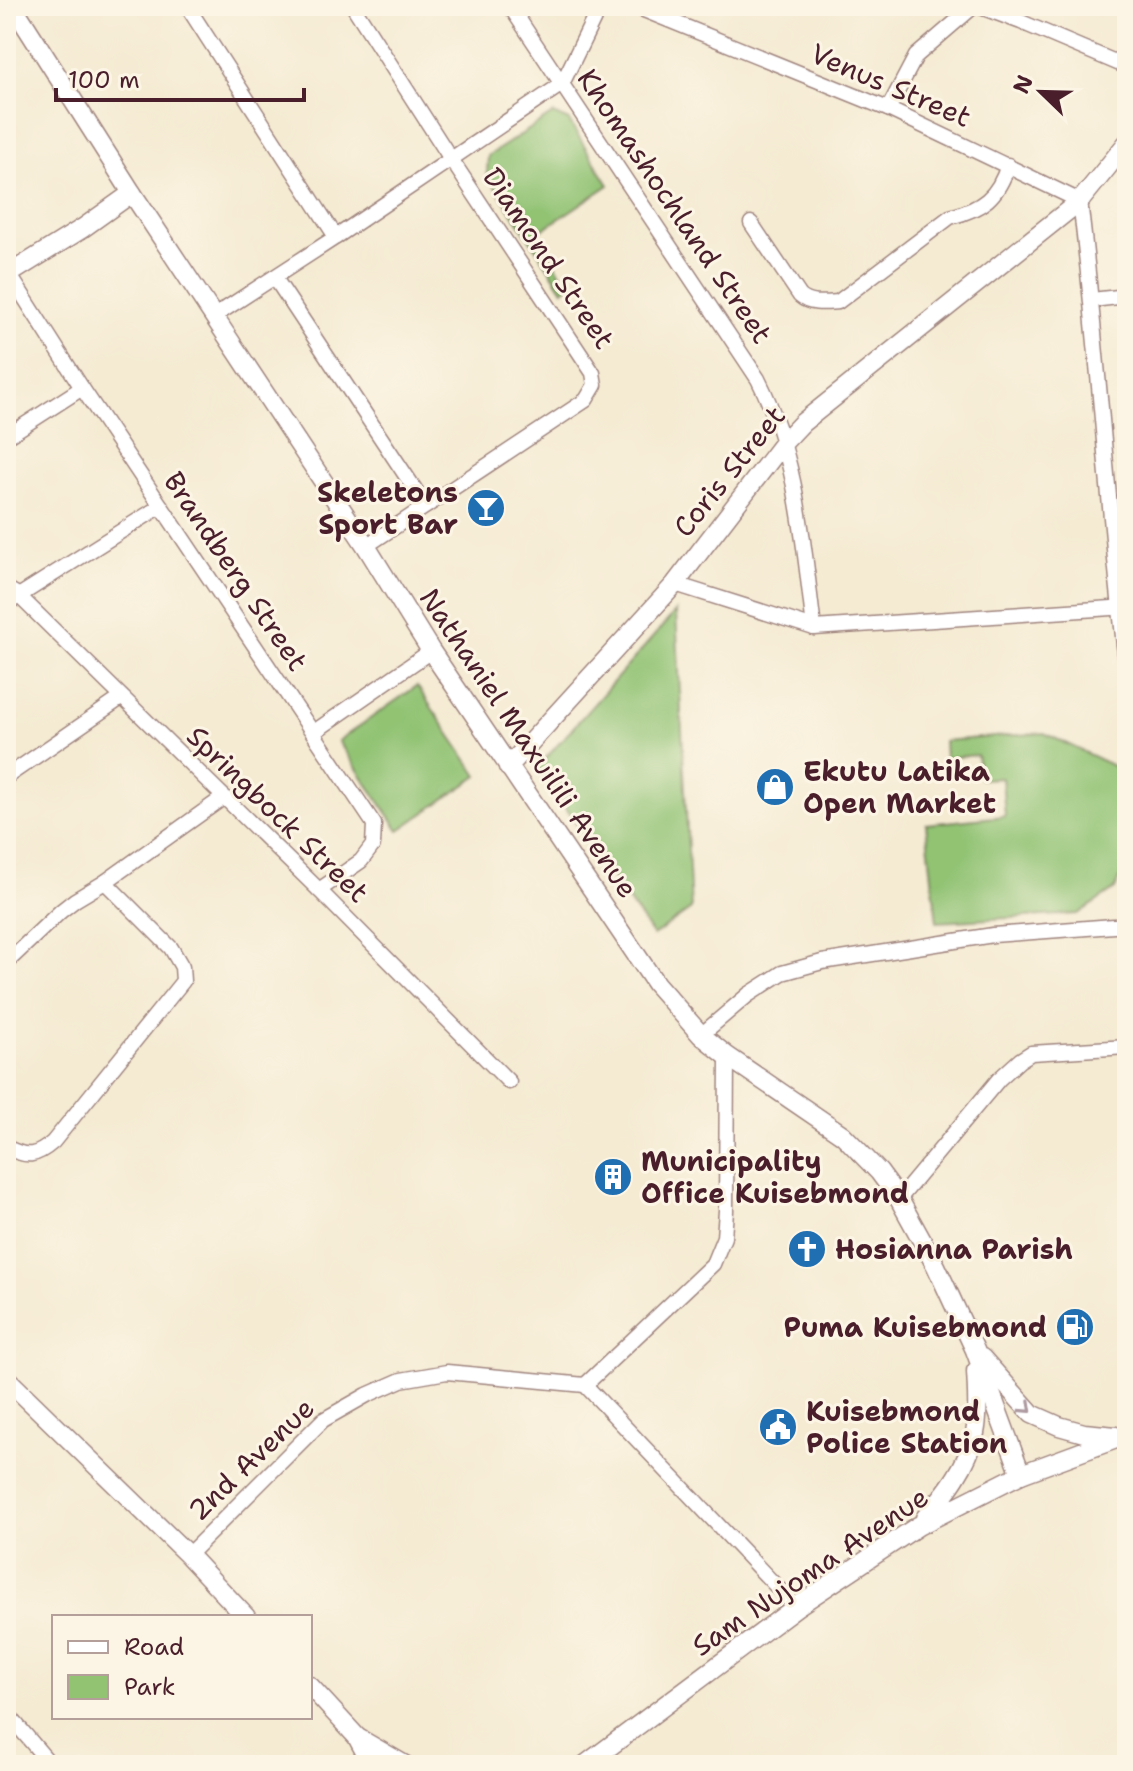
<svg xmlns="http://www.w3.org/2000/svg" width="1133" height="1771" font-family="'Shantell Sans',sans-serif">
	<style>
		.green { fill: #91c373; stroke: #6e714f; stroke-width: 2 }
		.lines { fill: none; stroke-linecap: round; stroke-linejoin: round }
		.minor-casing { stroke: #a0857f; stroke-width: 17 }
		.tertiary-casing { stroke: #a0857f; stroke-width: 21 }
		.minor { stroke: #fff; stroke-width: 14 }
		.tertiary { stroke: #fff; stroke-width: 18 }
		.oneway { stroke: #ae9aa0 }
		.labels { text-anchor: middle; stroke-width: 6; stroke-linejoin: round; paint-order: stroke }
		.street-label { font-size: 28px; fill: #4a1f2b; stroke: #fcf5e5 }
		.poi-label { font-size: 28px; font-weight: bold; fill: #4a1f2b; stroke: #fcf5e5; text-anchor: start }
	</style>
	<rect width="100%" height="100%" fill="#fcf5e5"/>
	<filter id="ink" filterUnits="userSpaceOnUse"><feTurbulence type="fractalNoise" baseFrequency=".0125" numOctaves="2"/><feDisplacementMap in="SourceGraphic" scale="16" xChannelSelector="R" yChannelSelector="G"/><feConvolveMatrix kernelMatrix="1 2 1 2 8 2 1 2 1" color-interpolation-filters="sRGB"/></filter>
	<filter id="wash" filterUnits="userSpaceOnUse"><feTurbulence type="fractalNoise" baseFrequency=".006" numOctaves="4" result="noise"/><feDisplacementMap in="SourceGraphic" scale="32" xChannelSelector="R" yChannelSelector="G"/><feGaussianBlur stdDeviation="1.8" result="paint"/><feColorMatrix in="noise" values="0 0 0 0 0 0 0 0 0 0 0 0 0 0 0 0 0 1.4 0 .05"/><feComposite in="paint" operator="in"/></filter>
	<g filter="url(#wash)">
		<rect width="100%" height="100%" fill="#f5ebd3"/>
		<g class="green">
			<path d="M553,114L569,121L609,185L536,234L569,286L563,290L487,174L488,156Z"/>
			<path d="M676,611L691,909L653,936L538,767Z"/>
			<path d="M417,686L478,776L399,830L338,741Z"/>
			<path d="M1044,733L1126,772L1127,862L1115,889L1078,914L937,922L926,824L1005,816L1002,778L980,779L977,755L945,758L944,741Z"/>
		</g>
	</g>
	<g filter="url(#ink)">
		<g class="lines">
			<g class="minor-casing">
				<g id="minor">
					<path d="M187,6L336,237"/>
					<path d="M353,6L451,159L593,373L595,385L586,400L366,546"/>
					<path d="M510,6L758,379C798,458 803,542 814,628L1127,607"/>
					<path d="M634,6L888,109L1080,201C1099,357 1108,515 1127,671"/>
					<path d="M978,6L1021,22L1127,67"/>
					<path d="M888,109L916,56L974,6"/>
					<path d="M751,223L800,296C810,305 825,303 838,302L950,217C982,209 998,197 1008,165"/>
					<path d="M6,269L82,388L374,824L373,845L361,861L319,890"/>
					<path d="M275,278L426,506"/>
					<path d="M1092,300L1127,296"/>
					<path d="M213,317L336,237L562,84L600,6"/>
					<path d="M6,437L82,388"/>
					<path d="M675,584L814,628"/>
					<path d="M6,588L18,595L319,890L509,1082"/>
					<path d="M6,604L161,506"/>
					<path d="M314,732L431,651"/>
					<path d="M6,777L121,698"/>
					<path d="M6,963L61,911L75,900L105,882L224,797"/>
					<path d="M701,1035L748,995L782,973L822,962L993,935L1127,925"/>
					<path d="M6,1147C27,1158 36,1157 53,1142L183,981L182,967L171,948L105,882"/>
					<path d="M899,1199L999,1079L1020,1060L1031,1053L1127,1047"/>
					<path d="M585,1385L713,1264L724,1237L726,1211L727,1056"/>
					<path d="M585,1385L796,1607"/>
					<path d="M188,1555L323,1420L367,1395L401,1380L447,1372L585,1385"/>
					<path d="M6,1712L51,1765"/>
				</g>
			</g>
			<g class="tertiary-casing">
				<g id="tertiary">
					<path d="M13,6L132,193L366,546L431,651L656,984L701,1035L727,1056L843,1135L879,1172L899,1199L936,1266L975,1350L1021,1474"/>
					<path d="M6,276L83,228L132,193"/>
					<path d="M508,767L675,584L784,442L802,423L1080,201L1127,143"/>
					<path d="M982,1358L1032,1414L1059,1426L1084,1433L1116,1436"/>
					<path d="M6,1378L188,1555L246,1617"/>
					<path d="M925,1518C946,1493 968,1466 975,1433C979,1413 977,1390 976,1371"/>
					<path d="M310,1686L357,1737L372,1765"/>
					<path d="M360,1739L405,1765"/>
					<path d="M585,1765L796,1607L918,1526L1021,1474L1127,1435"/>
				</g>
			</g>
			<use href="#minor" class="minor"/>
			<use href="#tertiary" class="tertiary"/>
		</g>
		<defs><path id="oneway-chevron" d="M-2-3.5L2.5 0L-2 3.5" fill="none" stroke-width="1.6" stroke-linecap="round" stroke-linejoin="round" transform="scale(2)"/></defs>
		<use class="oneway" href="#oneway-chevron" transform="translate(1027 1408) rotate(43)"/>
	</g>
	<defs>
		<g id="bar-disc" transform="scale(2)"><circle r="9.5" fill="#1f6fb2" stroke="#fcf5e5"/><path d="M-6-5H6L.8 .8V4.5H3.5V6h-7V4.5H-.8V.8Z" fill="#fff"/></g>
		<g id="shop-disc" transform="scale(2)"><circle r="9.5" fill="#1f6fb2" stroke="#fcf5e5"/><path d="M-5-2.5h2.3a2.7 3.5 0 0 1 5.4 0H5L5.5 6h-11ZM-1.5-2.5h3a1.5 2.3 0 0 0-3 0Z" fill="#fff"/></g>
		<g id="building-disc" transform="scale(2)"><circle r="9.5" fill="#1f6fb2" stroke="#fcf5e5"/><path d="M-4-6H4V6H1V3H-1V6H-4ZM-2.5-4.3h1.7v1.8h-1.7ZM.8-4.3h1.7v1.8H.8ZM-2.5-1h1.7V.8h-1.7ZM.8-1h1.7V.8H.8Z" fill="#fff"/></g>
		<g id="church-disc" transform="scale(2)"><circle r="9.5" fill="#1f6fb2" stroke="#fcf5e5"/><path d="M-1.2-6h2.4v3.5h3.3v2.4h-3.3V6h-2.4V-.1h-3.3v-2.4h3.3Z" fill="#fff"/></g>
		<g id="fuel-disc" transform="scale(2)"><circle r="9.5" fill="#1f6fb2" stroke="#fcf5e5"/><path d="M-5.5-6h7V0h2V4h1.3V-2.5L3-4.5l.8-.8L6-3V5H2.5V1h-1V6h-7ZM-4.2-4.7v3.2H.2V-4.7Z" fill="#fff"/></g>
		<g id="civic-disc" transform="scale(2)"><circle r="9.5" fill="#1f6fb2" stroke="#fcf5e5"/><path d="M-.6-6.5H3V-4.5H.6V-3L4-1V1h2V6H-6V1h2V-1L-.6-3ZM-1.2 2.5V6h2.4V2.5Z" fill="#fff"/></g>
	</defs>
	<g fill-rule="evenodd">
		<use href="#bar-disc" x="486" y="508"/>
		<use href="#shop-disc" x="775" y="787"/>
		<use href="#building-disc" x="613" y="1177"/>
		<use href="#church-disc" x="807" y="1249"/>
		<use href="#fuel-disc" x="1075" y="1327"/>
		<use href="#civic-disc" x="778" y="1427"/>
	</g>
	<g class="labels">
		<g class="street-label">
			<text transform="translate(891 85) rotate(23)" y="10">Venus Street</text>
			<text transform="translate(675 206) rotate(56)" y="10">Khomashochland Street</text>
			<text transform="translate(549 258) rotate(56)" y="10">Diamond Street</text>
			<text transform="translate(729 471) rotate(-51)" y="10">Coris Street</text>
			<text transform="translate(236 571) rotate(56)" y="10">Brandberg Street</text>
			<text transform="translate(529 743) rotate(56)" y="10">Nathaniel Maxuilili Avenue</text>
			<text transform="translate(278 814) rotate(44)" y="10">Springbock Street</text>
			<text transform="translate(251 1459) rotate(-44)" y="10">2nd Avenue</text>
			<text transform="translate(810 1571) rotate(-34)" y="10">Sam Nujoma Avenue</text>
		</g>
		<g class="poi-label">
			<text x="458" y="502" text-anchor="end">Skeletons<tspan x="458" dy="32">Sport Bar</tspan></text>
			<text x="803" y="781">Ekutu Latika<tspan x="803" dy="32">Open Market</tspan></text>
			<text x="641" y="1171">Municipality<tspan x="641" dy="32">Office Kuisebmond</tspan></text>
			<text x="835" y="1259">Hosianna Parish</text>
			<text x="1047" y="1337" text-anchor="end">Puma Kuisebmond</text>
			<text x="806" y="1421">Kuisebmond<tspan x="806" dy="32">Police Station</tspan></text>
		</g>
	</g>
	<rect width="1133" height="1771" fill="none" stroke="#fcf5e5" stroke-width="32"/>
	<rect x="52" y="1615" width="260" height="104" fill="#fcf5e5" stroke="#b59f9b" stroke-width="2"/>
	<rect x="68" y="1641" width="40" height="12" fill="#ffffff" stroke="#b59f9b" stroke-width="2"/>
	<text x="124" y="1655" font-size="24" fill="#4a1f2b">Road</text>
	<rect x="68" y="1675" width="40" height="24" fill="#91c373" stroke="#b59f9b" stroke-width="2"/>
	<text x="124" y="1695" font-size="24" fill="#4a1f2b">Park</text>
	<g transform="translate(1041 92) rotate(293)" stroke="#fcf5e5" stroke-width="6" paint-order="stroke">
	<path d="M0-6L14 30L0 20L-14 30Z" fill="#4a1f2b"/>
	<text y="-12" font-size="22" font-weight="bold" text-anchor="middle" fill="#4a1f2b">N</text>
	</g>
	<path d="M56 88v12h248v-12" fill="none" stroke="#4a1f2b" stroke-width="4"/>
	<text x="68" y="88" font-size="24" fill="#4a1f2b" stroke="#fcf5e5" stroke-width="6" paint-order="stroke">100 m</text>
</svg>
